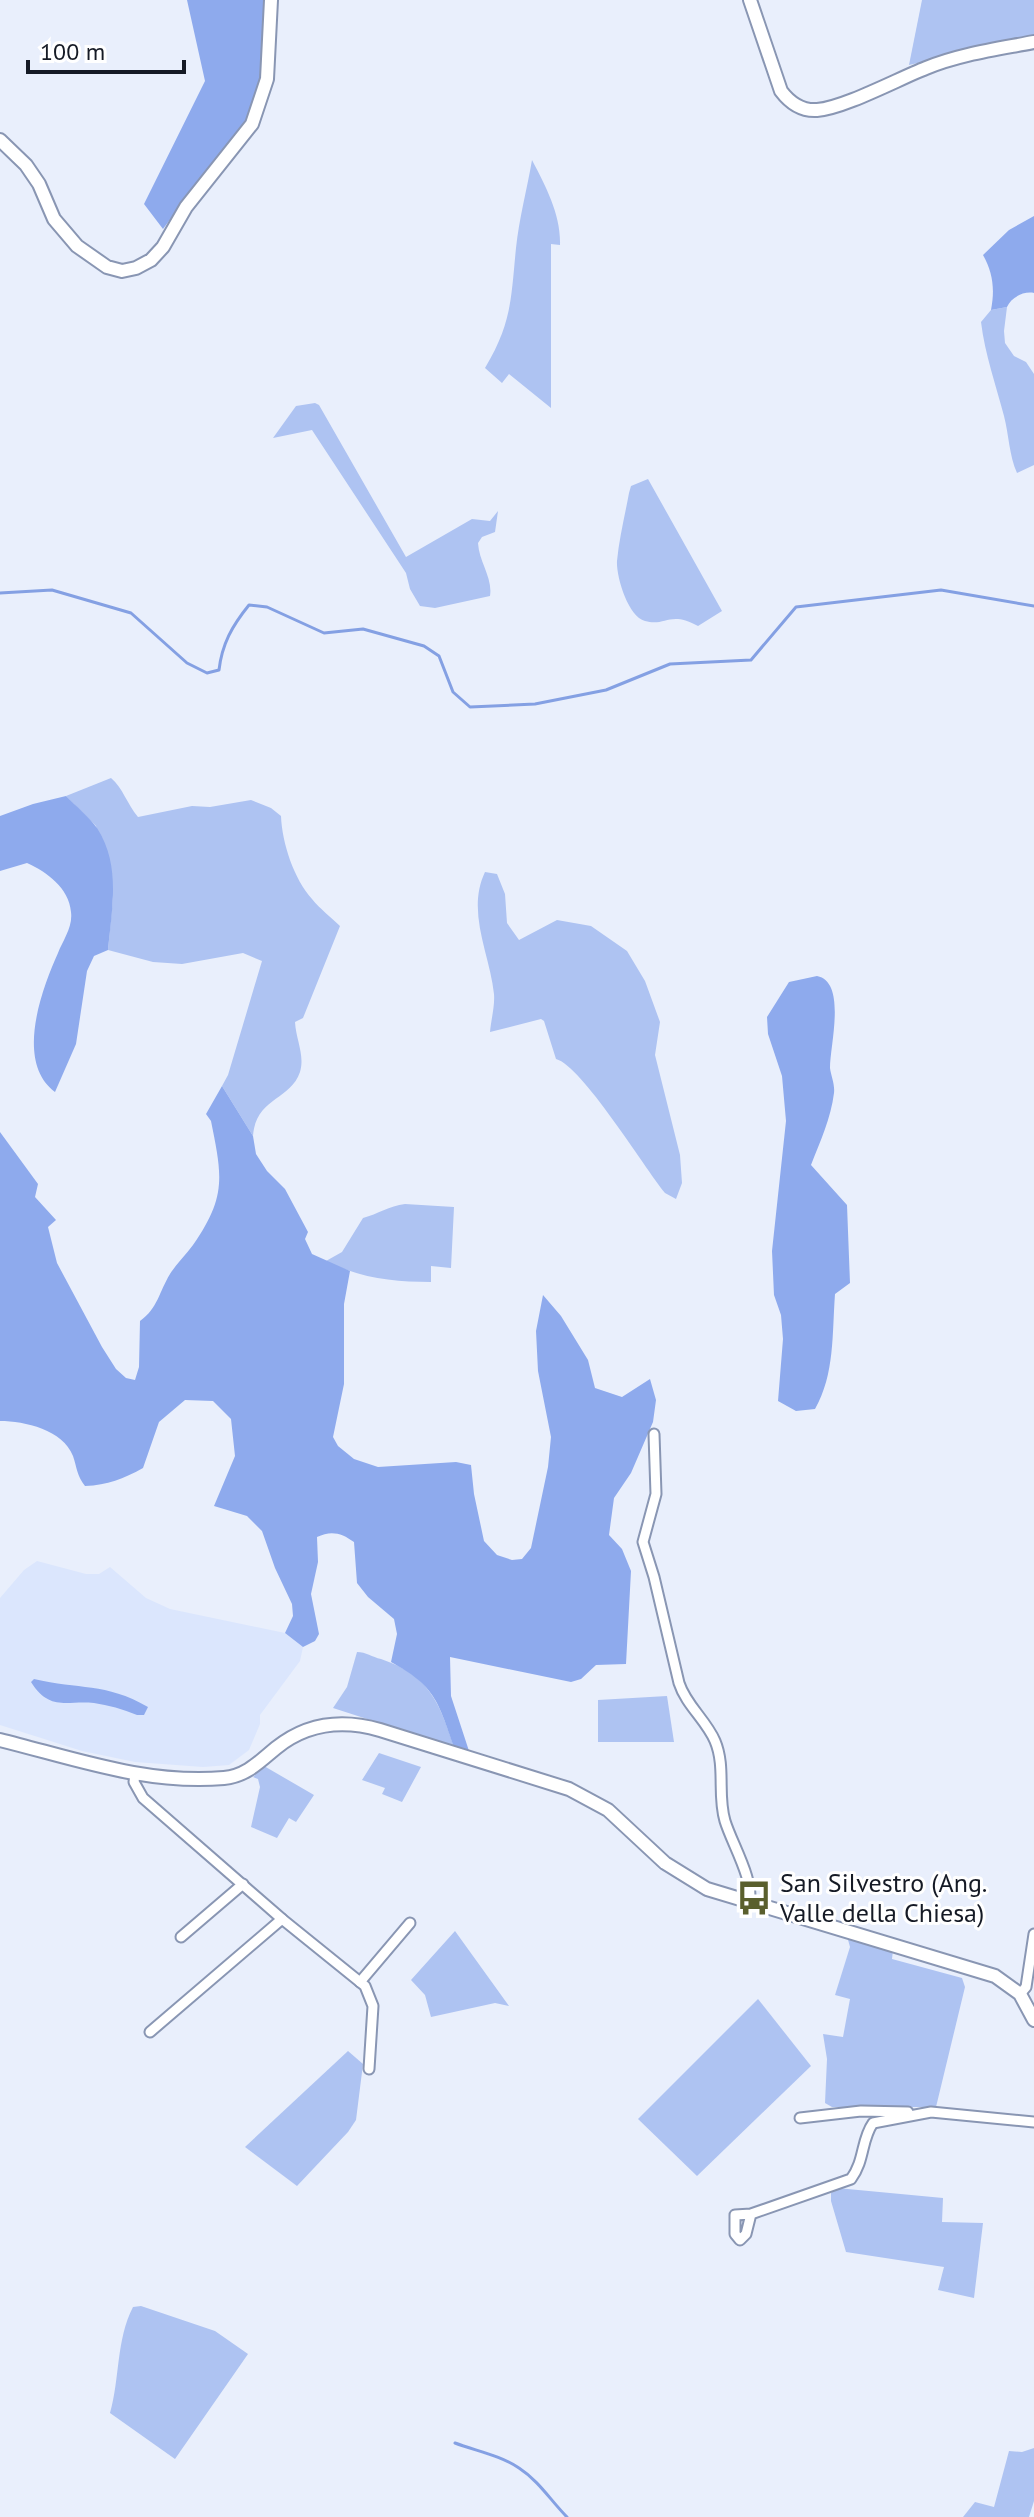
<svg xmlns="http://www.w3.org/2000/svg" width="1034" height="2517" font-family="'PT Sans',sans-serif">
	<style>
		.built { fill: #dbe6fd }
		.green { fill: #aec3f2 }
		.forest { fill: #8eaaed }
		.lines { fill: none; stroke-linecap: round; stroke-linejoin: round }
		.stream { stroke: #84a0e3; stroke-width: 3 }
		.street-casing { stroke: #8996b3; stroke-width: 13 }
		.secondary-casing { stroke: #8996b3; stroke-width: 16 }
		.street { stroke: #fff; stroke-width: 9 }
		.secondary { stroke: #fff; stroke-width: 12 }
		.labels { text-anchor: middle; stroke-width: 6; stroke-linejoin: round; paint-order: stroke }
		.poi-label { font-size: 26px; fill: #151a25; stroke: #fff; text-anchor: start }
	</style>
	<rect width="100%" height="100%" fill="#e9effc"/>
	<path class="built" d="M37,1561L86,1574H99L110,1567L146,1598L170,1609L285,1633L303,1647L300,1661L260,1715V1724L249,1750L229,1765L203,1767L135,1762L82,1751L0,1725V1598L24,1570Z"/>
	<g class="green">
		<path d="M922,0H1034V37L909,65Z"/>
		<path d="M532,160C546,187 561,215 560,245L551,244V408L509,374L502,383L485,368C512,323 511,298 516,248C519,219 527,189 532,160Z"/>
		<path d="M1007,307L1004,331L1005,343L1014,356L1026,362L1034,374V465L1017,473C1009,455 1009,435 1004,416C996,385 985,355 981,322L991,310Z"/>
		<path d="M315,403L319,405L406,557L472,519L490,521L498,511L495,532L482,537L478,543C479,562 493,578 490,596L435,608L420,606L410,589L406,573L312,430L273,438L296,406Z"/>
		<path d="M648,479L722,611L698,626C670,610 665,627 645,621C628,617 616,576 617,561C619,539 625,515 629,493L631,486Z"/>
		<path d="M111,778C123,788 127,804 138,817L192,806L210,807L251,800L271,808L281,816C282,843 294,879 312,899C320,909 331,917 340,926L303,1018L295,1022C296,1040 305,1055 300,1072C290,1101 256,1097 253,1136L222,1086L228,1075L262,961L243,953L182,964L153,962L108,950L113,898L96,826L66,796Z"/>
		<path d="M485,872L497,874L505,894L507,923L519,940L557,920L591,926L627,951L645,981L660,1022L655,1055L680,1155L682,1183L676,1199L665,1193C644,1167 582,1066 556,1059L544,1021L541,1019L490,1032C491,1020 495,1006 494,994C490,954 466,912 485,872Z"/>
		<path d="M405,1204L454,1207L451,1268L431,1266V1282C393,1282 360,1278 326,1261L342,1252L363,1218C378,1214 389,1206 405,1204Z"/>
		<path d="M357,1652C366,1652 372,1657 381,1659C429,1675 439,1702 454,1747L333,1708L347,1687Z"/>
		<path d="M667,1696L674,1742H598V1700Z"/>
		<path d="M379,1753L421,1767L402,1802L382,1794L385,1788L362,1780Z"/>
		<path d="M264,1766L314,1795L296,1822L289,1818L277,1838L251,1827L260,1787L258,1779L253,1777Z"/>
		<path d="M455,1931L509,2006L495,2003L431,2017L425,1995L411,1980Z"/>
		<path d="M847,1936L893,1950L892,1959L962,1978L965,1987L936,2107H832L825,2103L827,2059L823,2034L843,2037L850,1999L835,1995L850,1947Z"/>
		<path d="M758,1999L811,2066L697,2176L638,2119Z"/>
		<path d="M348,2051L363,2064L356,2120L348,2132L297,2186L245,2147Z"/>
		<path d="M837,2188L943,2198L942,2222L983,2223L974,2298L938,2290L944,2267L846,2252L831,2201V2193Z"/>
		<path d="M141,2306L215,2331L248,2354L175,2459L110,2413C120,2378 116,2340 133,2307Z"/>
		<path d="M1034,2448V2501L1029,2517H963L975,2502L994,2507L1009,2451L1022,2452Z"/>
	</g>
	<g class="forest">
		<path d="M187,0H267L264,67L252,109L232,143L208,169L163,229L144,204L205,81Z"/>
		<path d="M1034,216V293C1024,291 1011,297 1007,307L991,310C995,289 993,273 983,255L1009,230Z"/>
		<path d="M66,796C76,806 89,817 97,828C121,865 112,908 108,950L94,956L87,971L76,1044L55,1092C15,1062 41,991 58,953C63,940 73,927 71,912C69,888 47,872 27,863L0,871V816L33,804Z"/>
		<path d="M817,976C847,982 830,1045 830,1068C831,1076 835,1084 834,1093C831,1118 820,1142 811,1165L847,1205L850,1283L835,1294C832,1334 835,1374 815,1409L796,1411L778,1401L783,1339L781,1315L774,1295L772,1251L786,1121L782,1076L768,1034L767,1017L789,982Z"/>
		<path d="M222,1086L253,1136L256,1154L267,1171L285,1189L308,1232L305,1239L312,1254L350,1271L344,1304V1384L333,1437L338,1446L354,1459L378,1467L456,1462L471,1465L474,1494L484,1541L497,1555L512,1560L522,1559L531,1548L548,1467L551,1437L538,1371L536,1331L543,1295L561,1316L588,1360L595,1388L622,1397L650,1379L656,1400L653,1422L631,1473L614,1498L609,1535L622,1549L631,1571L626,1664L596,1665L581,1679L571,1682L450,1657L451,1696L469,1751L454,1747C438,1701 435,1686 391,1662L397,1634L394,1619L368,1597L357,1583L354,1542C342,1533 331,1530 317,1537L318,1562L311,1594L319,1634L315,1641L303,1647L285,1633L293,1616L292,1604L275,1568L262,1531L247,1516L214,1506L235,1456L231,1419L213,1401L185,1400L159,1422L143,1468C123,1479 108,1485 85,1486C77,1476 77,1468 73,1456C63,1430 25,1421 0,1421V1132L38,1184L35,1197L56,1220L48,1227L57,1263L102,1347L116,1369L126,1378L135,1380L139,1367L140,1321C158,1308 159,1292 170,1274C176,1264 186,1255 193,1245C227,1196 222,1176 211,1121L206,1114Z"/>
		<path d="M34,1679C79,1690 105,1682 148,1707L144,1715H137C123,1709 108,1705 94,1703C67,1700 50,1712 31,1682Z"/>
	</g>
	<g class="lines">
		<g class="stream">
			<path d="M0,593L52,590L131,613L187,663L207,673L219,670C222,644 232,626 249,605L267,607L324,633L363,629L424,646L439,656L453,692L470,707L535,704L606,690L670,664L751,660L796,607L941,590L1034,606"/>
			<path d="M455,2443C476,2451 500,2455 519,2468C539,2481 551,2501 567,2517"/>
		</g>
		<g class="street-casing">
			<g id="street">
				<path d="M654,1434L656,1494L643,1542L654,1577L679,1683C686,1705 706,1720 715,1741C726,1767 717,1795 725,1821C732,1844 755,1881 749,1904"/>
				<path d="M135,1774L134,1782L143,1798L282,1919L365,1986L373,2006L369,2069"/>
				<path d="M181,1937L243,1884"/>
				<path d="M360,1982L410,1923"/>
				<path d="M1020,1994L1026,1987L1034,1934"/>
				<path d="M150,2032L282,1919"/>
				<path d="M800,2118L861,2111L908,2112"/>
				<path d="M751,2214L746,2234L740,2240L735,2234V2215L751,2214L851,2179C865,2160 861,2140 873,2123L931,2112L1034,2122"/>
			</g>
		</g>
		<g class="secondary-casing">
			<g id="secondary">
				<path d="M750,0L781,91C790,103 801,111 817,110C844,108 898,79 926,68C960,54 998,49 1034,42"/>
				<path d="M0,140L26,165L39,184L54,219L77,246L107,267L122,271L136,268L151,260L163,247L186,207L252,124L267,79L271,0"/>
				<path d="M0,1740C73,1758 147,1785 224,1778C246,1776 259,1762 276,1748C307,1723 342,1719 380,1730L569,1789L608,1810L665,1863L707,1889L995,1976L1020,1994L1034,2020"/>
			</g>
		</g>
		<use href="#street" class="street"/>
		<use href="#secondary" class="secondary"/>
	</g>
	<defs>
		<g id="bus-bare" transform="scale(2.76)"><path d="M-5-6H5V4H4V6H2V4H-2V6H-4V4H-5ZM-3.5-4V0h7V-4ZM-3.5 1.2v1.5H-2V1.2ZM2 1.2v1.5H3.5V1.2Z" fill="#5a5f2d" stroke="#fff" stroke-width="2.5" paint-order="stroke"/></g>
	</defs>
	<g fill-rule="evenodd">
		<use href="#bus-bare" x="754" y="1898"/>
	</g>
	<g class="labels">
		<g class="poi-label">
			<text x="780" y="1892">San Silvestro (Ang.<tspan x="780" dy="30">Valle della Chiesa)</tspan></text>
		</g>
	</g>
	<path d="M28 60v12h156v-12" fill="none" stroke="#151a25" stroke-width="4"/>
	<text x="40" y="60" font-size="24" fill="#151a25" stroke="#ffffff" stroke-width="6" paint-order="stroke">100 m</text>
</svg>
